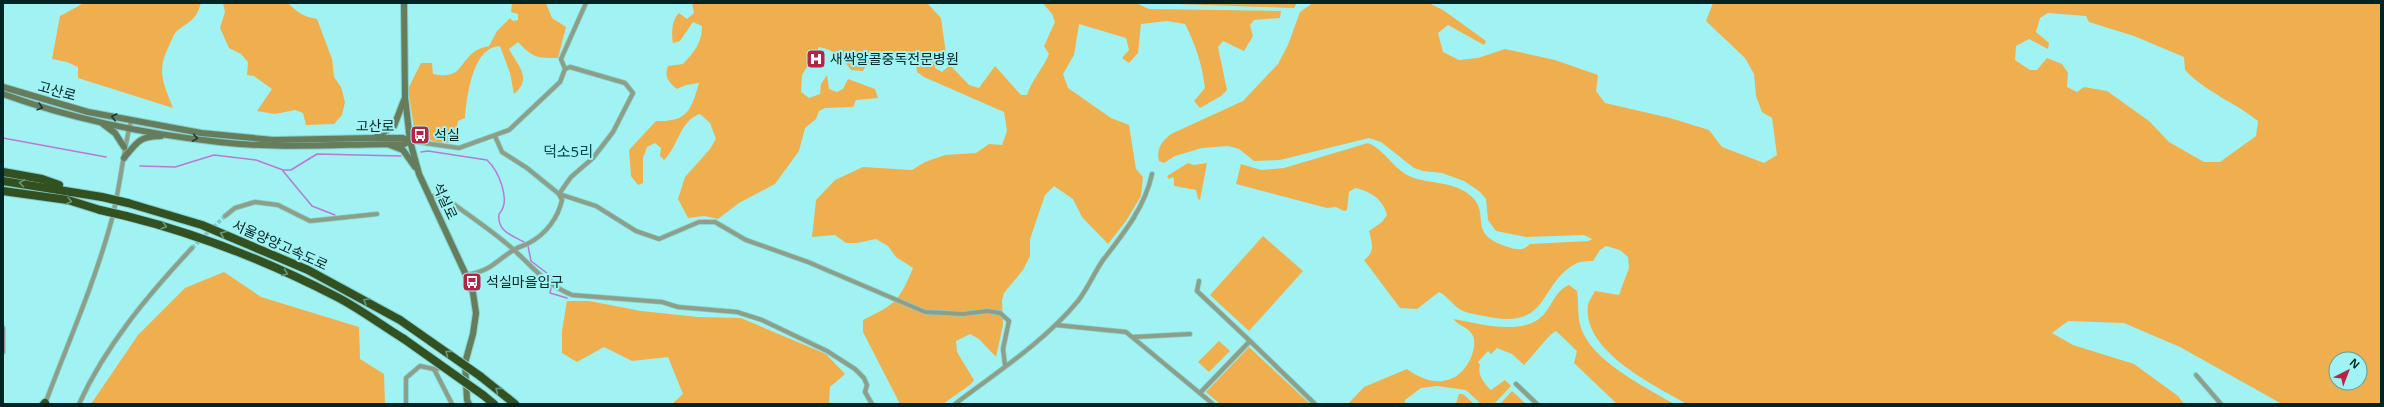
<svg xmlns="http://www.w3.org/2000/svg" width="2384" height="407" font-family="'Noto Sans','Noto Sans KR',sans-serif">
	<style>
		.green { fill: #efaf4f; fill-rule: evenodd }
		.lines { fill: none; stroke-linecap: round; stroke-linejoin: round }
		.stream { stroke: #b879d5; stroke-width: 1.5 }
		.street-tunnel { stroke: #80c9c9; stroke-width: 4; stroke-dasharray: 4 2; stroke-linecap: butt }
		.street-casing { stroke: #83cecd; stroke-width: 5.5 }
		.secondary-casing { stroke: #83cecd; stroke-width: 8 }
		.highway-casing { stroke: #83cecd; stroke-width: 10 }
		.street { stroke: #8f9e87; stroke-width: 4 }
		.secondary { stroke: #677c5b; stroke-width: 6 }
		.highway { stroke: #335021; stroke-width: 8 }
		.highway-bridge-casing { stroke: #83cecd; stroke-width: 10; stroke-linecap: butt }
		.highway-bridge { stroke: #335021; stroke-width: 8 }
		.oneway { stroke: #1a3931 }
		.oneway2 { stroke: #64997f }
		.labels { text-anchor: middle; stroke-width: 4; stroke-linejoin: round; paint-order: stroke }
		.poi-label { font-size: 14px; fill: #002323; stroke: #a0f3f2; text-anchor: start }
		.street-label { font-size: 14px; fill: #002323; stroke: #a0f3f2 }
		.neighbourhood-label { font-size: 15px; fill: #004b4a; stroke: #a0f3f2 }
	</style>
	<rect width="100%" height="100%" fill="#a0f3f2"/>
	<g class="green">
		<path d="M84,3H201C196,20 190,21 178,30C174,33 172,39 170,44C156,70 163,82 173,108L78,78V67L67,62L52,59L60,16Z"/>
		<path d="M223,3H288C297,12 304,17 317,19L332,59L334,77L341,87L345,102L342,115L334,124L306,125L303,113L295,110L275,114L257,111L272,89L254,76L247,75L248,62L241,54L229,48L220,28L225,12Z"/>
		<path d="M512,3H546L552,18L566,27L558,58C537,58 533,58 518,42L509,49C518,66 533,78 514,94L510,73L500,46C472,47 467,97 465,118L458,121L454,143H439L427,139L414,128L408,89L421,63H432L433,74C463,80 457,63 477,50C480,48 485,47 489,46L497,31L510,18L513,21L518,20V14L511,12Z"/>
		<path d="M692,3H927L941,18L946,54L936,59L935,68L942,72L950,65L969,85L979,88L995,66L1021,95H1027C1032,79 1043,69 1049,54L1044,46L1055,22L1052,14L1043,3H1136L1149,9L1281,11L1280,18L1254,20L1250,25L1253,36L1244,51L1223,41L1218,47L1227,90L1221,96L1200,108L1194,101L1205,88C1202,64 1196,46 1185,24L1167,21L1141,24L1138,53L1129,63L1122,58L1129,50L1126,38L1079,24L1074,55L1063,74L1068,88L1111,118L1129,125L1136,169L1143,177L1141,196L1126,221L1108,244L1082,217L1073,199L1054,186L1045,195L1030,239V256L1023,270L1004,293L1002,300L1003,325L996,357L979,339L970,334L956,341L957,352L974,380L971,384L943,404H900L863,332V320C895,304 899,302 913,268L896,257L888,246L876,239L857,243H846L835,235L812,237L816,200L835,180L863,167L912,170L925,162L945,155L976,153L989,144L1002,145L1007,131L1004,112L924,77L917,72L916,62C903,55 892,52 879,57L877,65L867,64L863,71L851,70C842,57 834,50 819,47L802,75L801,92L809,98L820,94L821,84L827,75L829,89L837,92L843,89L848,79L875,89L878,98L856,100L853,107L825,108L819,111L816,119L805,128L799,151L775,184L739,203L718,219L704,216L688,218L678,199L685,177L710,149L716,139L710,123L700,114C680,120 678,147 664,160L660,156L661,148L655,143L647,147L643,158V183L638,185L631,176L629,150L656,121C687,122 691,111 699,83L686,85L677,89C668,82 664,77 668,66L683,64C694,52 702,43 702,26L693,22L680,41L673,43C671,34 672,19 679,13L687,19L694,13Z"/>
		<path d="M1146,3H1297L1294,8Z"/>
		<path d="M1313,3H1429L1443,10L1486,41L1484,45L1448,25L1438,33L1443,52L1459,60L1478,58L1505,49L1555,60L1598,75L1596,91L1605,103L1670,118L1709,130L1722,147L1764,163L1777,155L1772,118L1762,112L1756,96L1754,74L1745,58L1706,21L1713,3H2381V404H2282L2180,347L2124,323L2068,321L2052,333L2073,345L2134,364L2178,396L2184,404H1687C1654,385 1582,351 1588,305C1589,300 1593,295 1595,291L1619,295L1629,268L1628,257L1620,250L1606,246L1600,250L1593,261C1588,261 1580,261 1575,264C1538,285 1550,329 1489,317C1481,315 1470,314 1463,311C1453,306 1449,297 1439,292L1417,309L1400,308L1364,260C1376,251 1372,244 1369,231L1382,222L1387,215C1383,199 1370,191 1355,188L1349,192L1347,210L1344,211L1336,207L1327,208L1236,184L1241,164L1261,170L1284,168L1368,143C1385,150 1393,168 1409,176C1429,185 1454,180 1472,197C1491,215 1466,234 1508,247C1518,250 1523,251 1530,244L1589,241L1592,239L1584,235L1526,237L1496,231L1488,220L1486,199L1479,191L1464,181L1442,173L1423,171L1414,168L1381,142L1369,138L1280,160L1254,161L1239,149L1228,146L1202,148L1175,156L1164,163L1159,161C1156,149 1162,141 1171,134L1243,101L1278,64L1288,45L1300,12ZM2048,13L2086,16L2089,22L2134,36L2184,57L2185,70C2207,93 2233,101 2258,121L2256,136L2220,162H2204L2169,142L2149,121L2107,91L2084,87L2077,92L2067,87L2068,73L2062,64L2047,58L2037,70H2030L2015,60L2016,46L2029,39L2048,49L2049,43L2036,32L2040,18ZM2336,359H2360V383H2336Z"/>
		<path d="M1188,163L1194,165L1207,163L1200,200L1198,199L1196,190L1174,186V180L1173,177L1169,179L1167,176Z"/>
		<path d="M1263,236L1303,271L1249,331L1210,295Z"/>
		<path d="M224,272L261,297L359,327L360,359L384,374L385,404H91L138,335L185,288Z"/>
		<path d="M1569,285L1577,291C1579,303 1577,317 1581,328C1592,361 1645,387 1674,404H1617L1574,363L1577,351L1556,331C1550,333 1531,358 1524,365L1512,354L1497,348L1491,354L1488,351L1478,362L1480,365C1477,374 1484,384 1491,390L1505,380L1511,386L1494,404H1481L1466,390L1437,386L1421,388L1405,400V404H1348L1364,387L1407,369C1432,388 1460,386 1472,355C1474,348 1476,341 1472,334C1467,327 1458,325 1453,319C1479,323 1525,338 1545,313C1553,303 1557,289 1569,285Z"/>
		<path d="M567,301H589L641,311L698,317L741,318L826,354L845,374L830,387L829,404H672L683,394L668,357L632,361L604,347L577,362L562,353V331Z"/>
		<path d="M1219,341L1230,351L1209,372L1198,362Z"/>
		<path d="M1249,347L1310,404H1220L1206,392Z"/>
		<path d="M1512,391L1526,404H1500Z"/>
		<path d="M1459,394H1463L1474,404H1456Z"/>
	</g>
	<g class="lines">
		<g class="stream">
			<path d="M3,138L106,157"/>
			<path d="M421,152L428,151L487,160C498,170 512,201 499,214C497,231 511,235 524,242"/>
			<path d="M140,166L175,167L214,155L256,160L283,170H291L317,154L401,156"/>
			<path d="M283,171L312,206L335,215"/>
			<path d="M528,246L531,261L552,277V283"/>
			<path d="M551,288L550,293L567,298"/>
		</g>
		<path class="street-tunnel" d="M192,248L225,216"/>
		<g class="street-casing">
			<g id="street">
				<path d="M565,69L561,59L586,3"/>
				<path d="M495,136L502,152L527,168L559,194L596,206L636,231L659,239L699,222H715L746,240L808,262L925,312L963,314L987,311L1000,313L1009,321L1003,349L1005,365"/>
				<path d="M410,141L459,148L509,130L560,82L565,69L570,67L625,83L633,93L613,132L593,158L571,177L559,194L562,200C558,218 546,234 529,243C524,246 517,247 512,251C492,264 492,270 466,275"/>
				<path d="M429,196H443C466,214 492,230 514,250C535,269 544,283 572,295L662,302L678,307L737,312L762,320L827,351L855,369L864,378L867,385L865,392L872,404"/>
				<path d="M225,216L235,208L255,202L278,205L310,221L377,214"/>
				<path d="M1199,281L1197,291L1250,341"/>
				<path d="M1056,325L1126,332L1213,404"/>
				<path d="M3,328V352"/>
				<path d="M1134,337L1190,334"/>
				<path d="M442,368L434,369L452,404"/>
				<path d="M2196,375L2221,404"/>
				<path d="M1516,384L1537,404"/>
				<path d="M1200,393L1250,341L1315,404"/>
				<path d="M45,404C67,345 93,287 110,226C120,192 122,156 131,121"/>
				<path d="M79,404C106,345 148,295 192,248"/>
				<path d="M406,404V378L420,366L434,369"/>
				<path d="M955,404C997,372 1044,342 1078,301C1088,288 1094,273 1103,260C1124,233 1145,207 1152,174"/>
			</g>
		</g>
		<g class="secondary-casing">
			<g id="secondary">
				<path d="M404,3L405,97L410,141L419,174L466,275L473,293L476,313L473,334L465,363L467,400L469,404"/>
				<path d="M3,87L88,112L201,133L273,140L375,138H403L410,141"/>
				<path d="M3,94C72,119 146,134 219,142C279,149 343,144 404,144L410,141"/>
				<path d="M103,124L115,133L124,147"/>
				<path d="M376,137L394,126L404,100"/>
				<path d="M390,145L403,150L415,167"/>
				<path d="M124,158C137,142 140,136 161,136"/>
			</g>
		</g>
		<g class="highway-casing">
			<g id="highway">
				<path d="M3,172L42,179L59,185"/>
				<path d="M3,181L102,197"/>
				<path d="M3,191L68,200L100,210"/>
				<path d="M128,203L202,225L308,270L400,320"/>
				<path d="M126,216C198,234 269,262 335,296C359,308 381,325 404,339"/>
				<path d="M480,376L515,404"/>
				<path d="M483,395L494,404"/>
				<path d="M44,404L45,403"/>
			</g>
		</g>
		<use href="#street" class="street"/>
		<use href="#secondary" class="secondary"/>
		<use href="#highway" class="highway"/>
		<g class="highway-bridge-casing">
			<g id="highway-bridge">
				<path d="M102,197L128,203"/>
				<path d="M100,210L126,216"/>
				<path d="M400,320L480,376"/>
				<path d="M404,339L483,395"/>
			</g>
		</g>
		<use href="#highway-bridge" class="highway-bridge"/>
	</g>
	<defs><path id="oneway-chevron" d="M-2-3.5L2.5 0L-2 3.5" fill="none" stroke-width="1.6" stroke-linecap="round" stroke-linejoin="round"/></defs>
	<g class="oneway">
		<use href="#oneway-chevron" transform="translate(40 107) rotate(16)"/>
		<use href="#oneway-chevron" transform="translate(114 117) rotate(-167)"/>
		<use href="#oneway-chevron" transform="translate(195 138) rotate(9)"/>
	</g>
	<g class="oneway2">
		<use href="#oneway-chevron" transform="translate(22 183) rotate(-172)"/>
		<use href="#oneway-chevron" transform="translate(69 201) rotate(14)"/>
		<use href="#oneway-chevron" transform="translate(164 226) rotate(17)"/>
		<use href="#oneway-chevron" transform="translate(223 234) rotate(-158)"/>
		<use href="#oneway-chevron" transform="translate(285 273) rotate(23)"/>
		<use href="#oneway-chevron" transform="translate(366 301) rotate(-150)"/>
		<use href="#oneway-chevron" transform="translate(448 353) rotate(-144)"/>
		<use href="#oneway-chevron" transform="translate(498 390) rotate(-143)"/>
	</g>
	<defs>
		<g id="hospital-square" transform="scale(1)"><rect x="-9" y="-9" width="18" height="18" rx="4" fill="#b62445" stroke="#a0f3f2"/><path d="M-5-5h3v3.5h4V-5h3V5h-3V1.5h-4V5h-3Z" fill="#fff"/></g>
		<g id="bus-square" transform="scale(1)"><rect x="-9" y="-9" width="18" height="18" rx="4" fill="#b62445" stroke="#a0f3f2"/><path d="M-5-6H5V4H4V6H2V4H-2V6H-4V4H-5ZM-3.5-4V0h7V-4ZM-3.5 1.2v1.5H-2V1.2ZM2 1.2v1.5H3.5V1.2Z" fill="#fff"/></g>
	</defs>
	<g fill-rule="evenodd">
		<use href="#hospital-square" x="816" y="59"/>
		<use href="#bus-square" x="420" y="135"/>
		<use href="#bus-square" x="472" y="282"/>
	</g>
	<g class="labels">
		<g class="poi-label">
			<text x="830" y="64">새싹알콜중독전문병원</text>
			<text x="434" y="140">석실</text>
			<text x="486" y="287">석실마을입구</text>
		</g>
		<g class="street-label">
			<text transform="translate(57 91) rotate(15)" y="5">고산로</text>
			<text x="375" y="131">고산로</text>
			<text transform="translate(445 201) rotate(65)" y="5">석실로</text>
			<text transform="translate(280 245) rotate(24)" y="5">서울양양고속도로</text>
		</g>
		<g class="neighbourhood-label">
			<text x="568" y="157">덕소5리</text>
		</g>
	</g>
	<rect width="2384" height="407" fill="none" stroke="#002323" stroke-width="8"/>
	<g transform="translate(2348 371) rotate(42)"><circle r="19" fill="#a0f3f2" stroke="#60a09f"/>
	<path d="M0-3L7 15L0 10L-7 15Z" fill="#b62445"/>
	<text y="-6" font-size="11" font-weight="bold" text-anchor="middle" fill="#002323">N</text>
	</g>
</svg>
